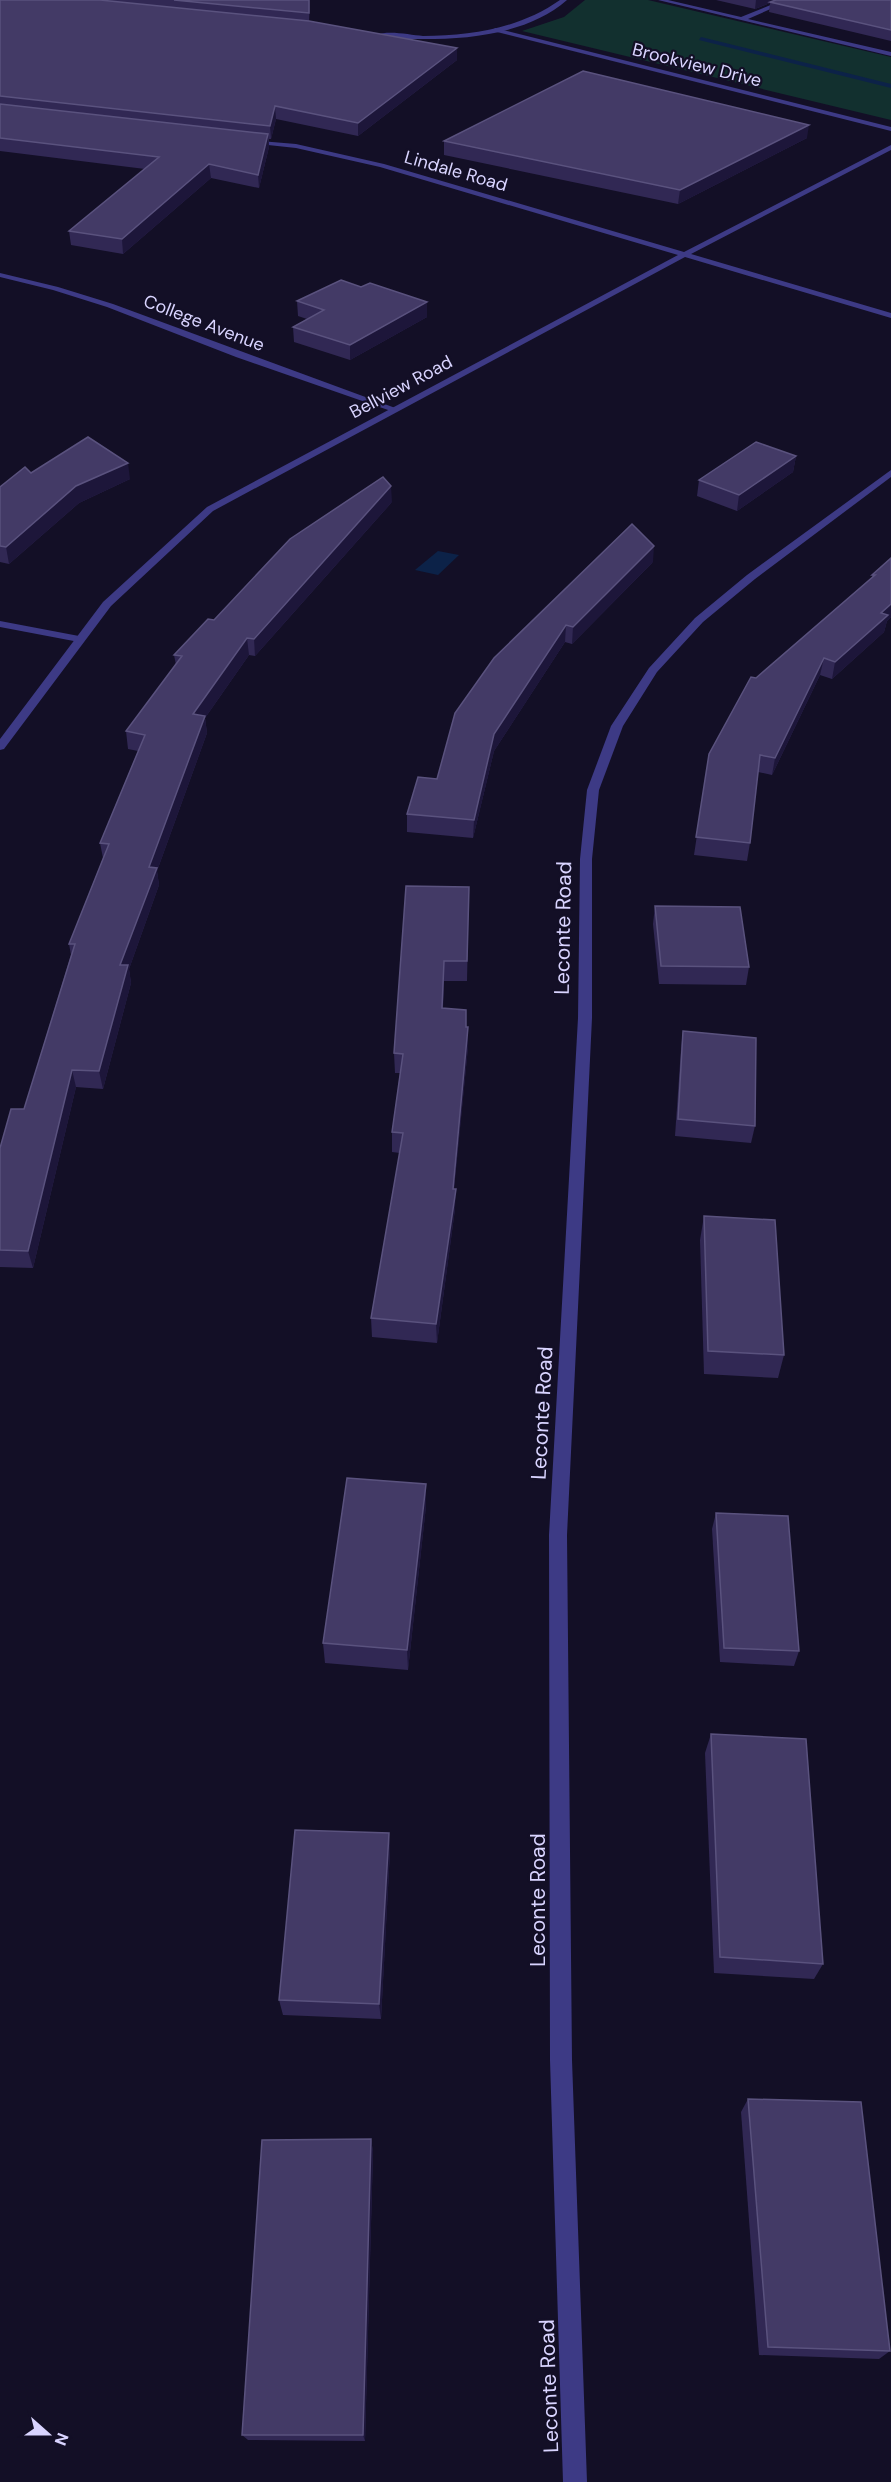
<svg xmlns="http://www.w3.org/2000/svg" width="891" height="2482" font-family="'DM Sans',sans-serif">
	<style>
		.green { fill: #12302f }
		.water { fill: #0c2248 }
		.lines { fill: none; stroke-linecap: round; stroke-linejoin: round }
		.stream { fill: #0c2248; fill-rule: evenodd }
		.minor { fill: #3d3a85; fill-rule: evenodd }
		.tertiary { fill: #3d3a85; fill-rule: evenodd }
		.wall { fill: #312854 }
		.shaded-wall { fill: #1d163a }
		.building { fill: #433a66; stroke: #5a527e; stroke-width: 1.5 }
		.labels { text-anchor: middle; stroke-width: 4.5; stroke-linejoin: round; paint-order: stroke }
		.far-street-label { font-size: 18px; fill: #d9d4ff; stroke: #130f26 }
		.street-label { font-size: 21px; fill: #d9d4ff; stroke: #130f26 }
	</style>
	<rect width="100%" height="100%" fill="#130f26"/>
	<path class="green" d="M585,0H648L891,57V120L522,31L564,17Z"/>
	<path class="water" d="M438,551L459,555L438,575L415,570Z"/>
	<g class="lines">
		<path class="stream" d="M701,37L891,84V88L699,40Z"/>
		<g class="minor">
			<path d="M658,0H668L741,17L783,0H791L748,19L891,52V56Z"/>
			<path d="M495,28L891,127V131L493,31Z"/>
			<path d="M0,273L58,287L113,304L398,409L391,411L236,357L107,307L53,290L0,277Z"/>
			<path d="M891,470V477L755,579L703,622L657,672L623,726L599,790L592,859V1018L567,1535L572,2060L587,2482H563L550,2060L549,1535L578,1018L580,859L587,790L611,726L649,668L695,618L747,575Z"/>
			<path d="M0,621L79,636L84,639L79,642L0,627Z"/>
		</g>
		<g class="tertiary">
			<path d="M560,0H567C527,35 464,40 413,39C402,39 387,40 377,35C388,30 410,35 423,36C472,36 520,28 560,0Z"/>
			<path d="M248,140L296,144L384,164L684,252L891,145V150L691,254L891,313V318L685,257L213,511L111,606L4,749L0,750V739L103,602L207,507L678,255L380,167L296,148L250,143Z"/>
		</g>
	</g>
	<g class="wall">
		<path d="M0,0H310L309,21L457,48V60L358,136L276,119L271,139H269V147L259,188L211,178L123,254L71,245L69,231L145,169L0,151Z"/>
		<path d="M716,0H891V41L769,12L770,3L755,9Z"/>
		<path d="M807,138L678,204L444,155V141Z"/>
		<path d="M361,287L427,302V317L350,360L294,342L293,327L307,319L298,316L297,301Z"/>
		<path d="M796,456L793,472L737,511L697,496L699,480Z"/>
		<path d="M31,473L130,479L79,503L9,564L0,562V487Z"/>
		<path d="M392,502L255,656L249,655L205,718L207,733L157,871L159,885L129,969L131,983L103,1089L76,1087L33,1268L0,1267V1148L24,1109L71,955L69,944L103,858L100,843L138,751L128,749L126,731L176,665L174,655L214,620Z"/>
		<path d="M891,558V617L887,621L884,632L832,679L820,675L772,775L758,772L750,843L747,861L694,855L709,754L756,678L872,578V575Z"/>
		<path d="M653,562L572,644L565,642L494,751L473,838L407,832V814L437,779L494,658Z"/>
		<path d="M469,887L467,981H444L443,1008L466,1027H468V1047L454,1189L455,1209L437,1343L372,1337L371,1318L400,1153L392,1152V1132L400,1073H395L394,1053Z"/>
		<path d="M655,906L749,967L746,985L659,984L653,924Z"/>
		<path d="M683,1031L755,1126L751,1143L675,1136L681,1049Z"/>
		<path d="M704,1216L784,1355L778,1378L704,1374L700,1240Z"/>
		<path d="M426,1484V1506L408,1670L325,1663L323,1643Z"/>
		<path d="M716,1513L799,1651L794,1666L720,1662L712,1529Z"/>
		<path d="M711,1734L823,1964L814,1979L714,1973L705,1753Z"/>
		<path d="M389,1833L390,1851L381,2019L283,2015L279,2000Z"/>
		<path d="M748,2099L890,2351L879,2359L759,2355L741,2112Z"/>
		<path d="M371,2139L373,2152L365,2441L248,2440L242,2435Z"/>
	</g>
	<g class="shaded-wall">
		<path d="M309,0H310V4L309,25Z"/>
		<path d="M756,0H777L755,9Z"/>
		<path d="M457,48V60L358,136V123Z"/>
		<path d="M275,106L276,119L271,139L270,126Z"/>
		<path d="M809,125L807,138L678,204L680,190Z"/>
		<path d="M268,134L269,147L259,188L258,175Z"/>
		<path d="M209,164L211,178L123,254L122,239Z"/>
		<path d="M427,302V317L350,360V345Z"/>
		<path d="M796,456L793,472L737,511L739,495Z"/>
		<path d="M128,463L130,479L79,503L9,564L6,547L76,486Z"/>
		<path d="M391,486L392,502L255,656L254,639Z"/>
		<path d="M654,546L653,562L572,644L573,627Z"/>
		<path d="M891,604V617L887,621L884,632L832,679L835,662L881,613Z"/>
		<path d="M566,625L565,642L494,751L473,838L474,820L494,734Z"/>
		<path d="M247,638L249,655L205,718L207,733L157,871L159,885L129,969L131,983L103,1089L99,1071L120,965L193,714Z"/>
		<path d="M824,658L820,675L772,775L775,758Z"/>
		<path d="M444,961V981L442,1028V1008Z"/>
		<path d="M468,1027V1047L452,1209L453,1189Z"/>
		<path d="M72,1070L76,1087L33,1268L28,1251Z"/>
		<path d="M456,1189L455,1209L437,1343L436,1324Z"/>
		<path d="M426,1484V1506L408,1670L407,1650Z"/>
		<path d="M389,1833L390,1851L381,2019L379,2004Z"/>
		<path d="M371,2139L373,2152L365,2441L363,2435Z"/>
	</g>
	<g class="building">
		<path d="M0,0H100L309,21L457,48L358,123L275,106L270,126L0,96Z"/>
		<path d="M174,0H309V13Z"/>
		<path d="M776,0H891V30L770,2Z"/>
		<path d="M583,71L809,125L680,190L444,141Z"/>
		<path d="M0,104L268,134L258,175L209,164L122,239L69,231L159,157L0,138Z"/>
		<path d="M341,280L361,287L370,283L427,302L350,345L293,327L324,310L297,301Z"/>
		<path d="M88,437L128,463L76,486L6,547L0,546V487L25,467L31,473Z"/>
		<path d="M756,442L796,456L739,495L699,480Z"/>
		<path d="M383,477L391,486L254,639L247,638L193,714L205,716L149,867L157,868L120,965H128L99,1071L72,1070L28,1251L0,1250V1148L11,1109H24L75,944H69L109,844L100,843L145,735L126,731L182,656L174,655L208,619L214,620L290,539Z"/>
		<path d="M632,524L654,546L573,627L566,625L494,734L474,820L407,814L418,777L437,779L455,713L494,658Z"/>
		<path d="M891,558V604L881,613L888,615L835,662L824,658L775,758L760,755L750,843L696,837L709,754L751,677L756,678L875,575H872Z"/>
		<path d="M406,886L469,887L467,961H444L442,1008L466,1010V1027H468L453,1189H456L436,1324L371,1318L403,1133L392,1132L403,1054L394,1053Z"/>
		<path d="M655,906L740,907L749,967L661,966Z"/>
		<path d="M683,1031L756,1038L755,1126L678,1119Z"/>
		<path d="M704,1216L775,1220L784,1355L708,1351Z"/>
		<path d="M347,1478L426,1484L407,1650L323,1643Z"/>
		<path d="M716,1513L788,1516L799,1651L724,1648Z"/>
		<path d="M711,1734L806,1739L823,1964L720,1957Z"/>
		<path d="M295,1830L389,1833L379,2004L279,2000Z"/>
		<path d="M748,2099L861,2102L890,2351L768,2347Z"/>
		<path d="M371,2139L363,2435H242L262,2140Z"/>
	</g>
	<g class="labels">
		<g class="far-street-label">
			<text transform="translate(697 65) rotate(14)" y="6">Brookview Drive</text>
			<text transform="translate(456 171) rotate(16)" y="6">Lindale Road</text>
			<text transform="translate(204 323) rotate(21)" y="6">College Avenue</text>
			<text transform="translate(401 387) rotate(-28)" y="6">Bellview Road</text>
		</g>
		<g class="street-label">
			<text transform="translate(563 928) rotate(-89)" y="7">Leconte Road</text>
			<text transform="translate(542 1413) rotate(-87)" y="7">Leconte Road</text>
			<text transform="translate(538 1900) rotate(-90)" y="7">Leconte Road</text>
			<text transform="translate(549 2386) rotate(-92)" y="7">Leconte Road</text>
		</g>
	</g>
	<g transform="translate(48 2434) rotate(111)" stroke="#130f26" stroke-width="4.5" paint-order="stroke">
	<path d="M0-4.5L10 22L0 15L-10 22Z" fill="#d9d4ff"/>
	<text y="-9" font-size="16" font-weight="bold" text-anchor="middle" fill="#d9d4ff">N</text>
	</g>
</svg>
